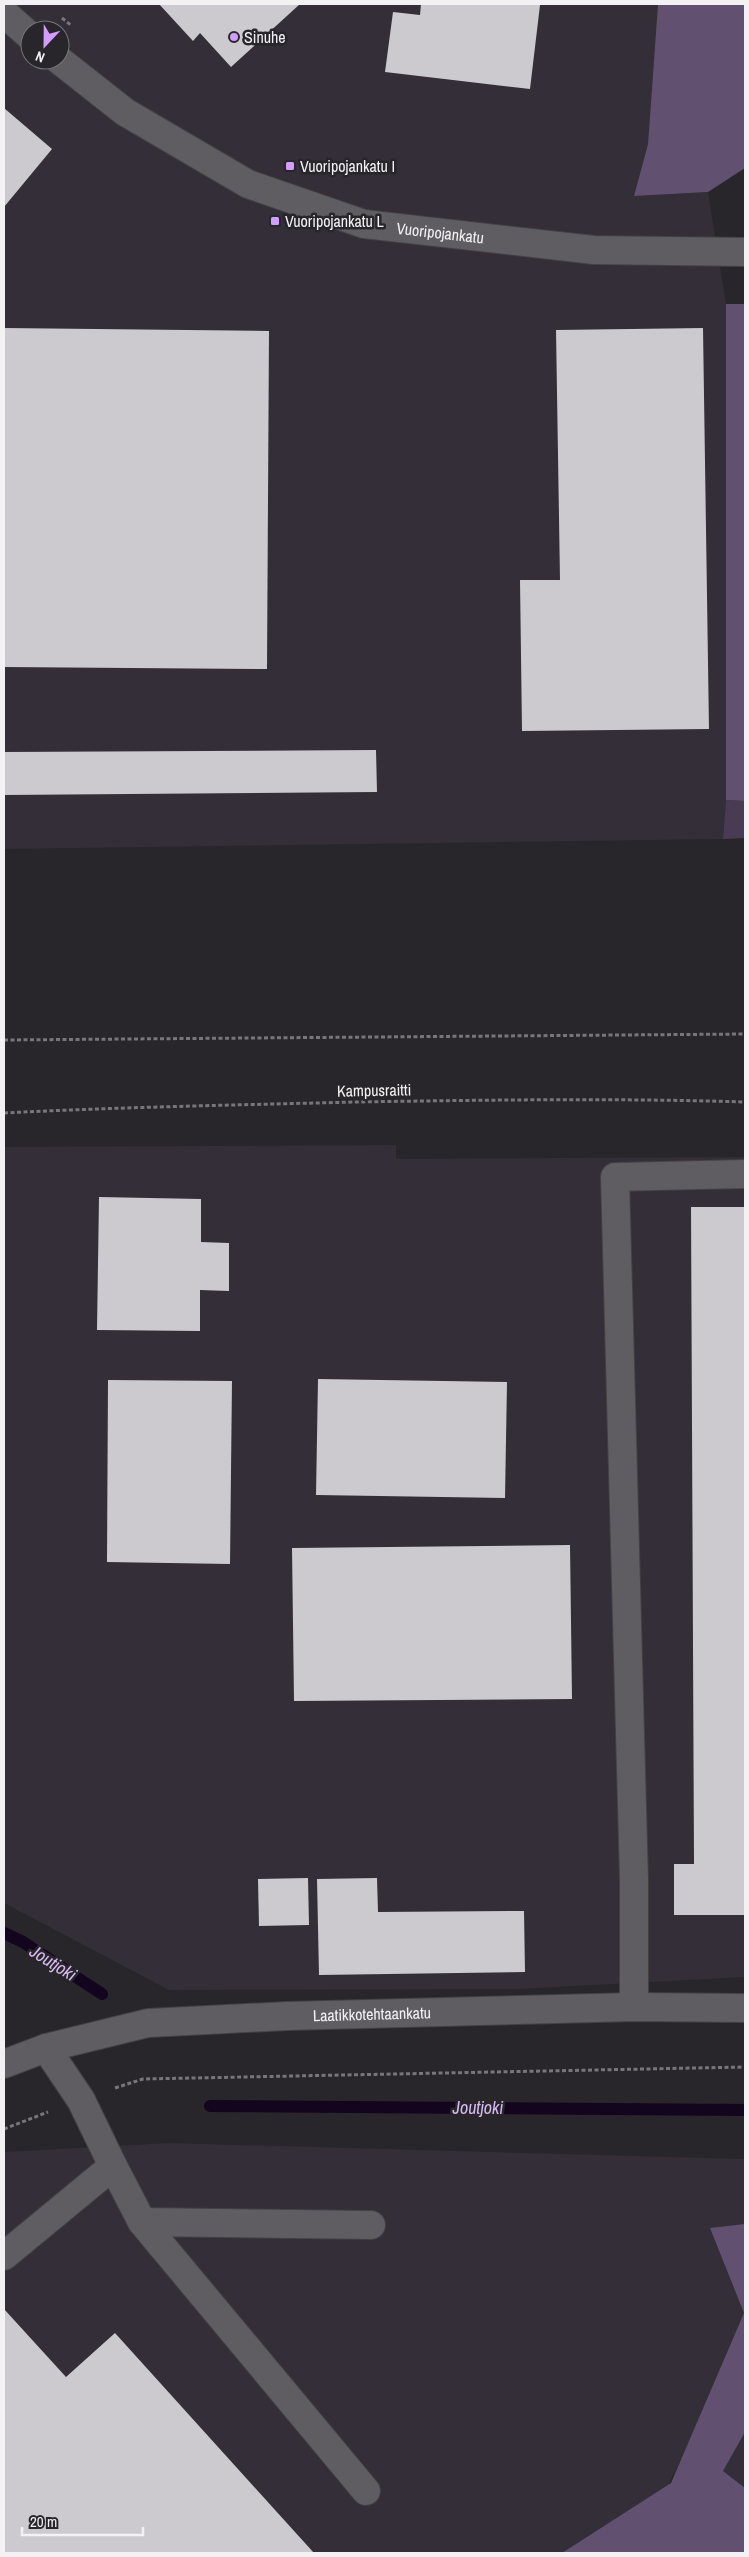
<svg xmlns="http://www.w3.org/2000/svg" width="749" height="2557" font-family="'Archivo Narrow',sans-serif">
	<style>
		.built { fill: #332e37; fill-rule: evenodd }
		.green { fill: #483b53 }
		.forest { fill: #615070 }
		.lines { fill: none; stroke-linecap: round; stroke-linejoin: round }
		.stream { stroke: #14051f; stroke-width: 12 }
		.building { fill: #cccacf }
		.minor-casing { stroke: #434144; stroke-width: 30 }
		.path { stroke: #78767a; stroke-width: 3; stroke-dasharray: 4 2.5; stroke-linecap: butt }
		.minor { stroke: #5f5d61; stroke-width: 28 }
		.poi-dot { fill: #d29dfd; stroke: #28262a; stroke-width: 2 }
		.labels { text-anchor: middle; stroke-width: 5; stroke-linejoin: round; paint-order: stroke }
		.poi-label { font-size: 16px; fill: #f3f1f4; stroke: #28262a; text-anchor: start }
		.street-label { font-size: 16px; fill: #f3f1f4; stroke: #28262a }
		.water-label { font-size: 18px; font-style: italic; fill: #d8baf3; stroke: #28262a }
	</style>
	<rect width="100%" height="100%" fill="#28262a"/>
	<g class="built">
		<path d="M4,4H658L648,144L634,196L708,192L726,304V800L723,839L4,849ZM30,30H60V60H30Z"/>
		<path d="M396,1145V1159L745,1157V1977L518,1989L169,1990L4,1903V1147Z"/>
		<path d="M169,2143L745,2159V2488L723,2471L681,2459L636,2553H4V2152Z"/>
	</g>
	<path class="green" d="M726,800L745,801V838L723,839Z"/>
	<g class="forest">
		<path d="M658,4H745V168L708,192L634,196L648,144Z"/>
		<path d="M726,304H745V801L726,800Z"/>
		<path d="M745,2224V2432L723,2471L745,2488V2553H562L671,2483L744,2313L710,2228Z"/>
	</g>
	<g class="lines">
		<g class="stream">
			<path d="M4,1933L23,1942L102,1994"/>
			<path d="M210,2106L745,2110"/>
		</g>
	</g>
	<g class="building">
		<path d="M159,4H300L231,67L200,33L193,41Z"/>
		<path d="M421,4L540,5L530,89L385,72L393,12L420,15Z"/>
		<path d="M4,108L52,149L4,207Z"/>
		<path d="M4,328L269,331L267,669L4,667Z"/>
		<path d="M703,328L709,729L522,731L520,580H560L556,330Z"/>
		<path d="M376,750L377,792L4,795V752Z"/>
		<path d="M99,1197L201,1199V1242L229,1243V1291L200,1290V1331L97,1330Z"/>
		<path d="M691,1207H745V1915H674V1864H694Z"/>
		<path d="M318,1379L507,1382L505,1498L316,1495Z"/>
		<path d="M108,1380L232,1381L230,1564L107,1562Z"/>
		<path d="M570,1545L572,1699L294,1701L292,1548Z"/>
		<path d="M308,1878L309,1925L259,1926L258,1879Z"/>
		<path d="M377,1878L378,1912L524,1911L525,1972L319,1975L317,1879Z"/>
		<path d="M4,2309L66,2377L115,2333L314,2553H4Z"/>
	</g>
	<g class="lines">
		<g class="minor-casing">
			<g id="minor">
				<path d="M4,13L30,36"/>
				<path id="s1" d="M59,60L125,112L248,184L364,224L594,250L745,252"/>
				<path d="M634,2007V1880L615,1177L745,1174"/>
				<path id="s2" d="M4,2064L46,2048L148,2023L288,2016L634,2007L745,2008"/>
				<path d="M113,2166L142,2222L366,2491"/>
				<path d="M142,2222L371,2225"/>
				<path d="M4,2256L113,2166L81,2100L46,2048"/>
			</g>
		</g>
		<g class="path">
			<path d="M62,18L72,26"/>
			<path d="M4,1040L745,1034"/>
			<path d="M4,1113C121,1107 238,1105 356,1102C486,1100 615,1098 745,1102"/>
			<path d="M115,2088L143,2079L745,2067"/>
			<path d="M4,2129L48,2112"/>
		</g>
		<use href="#minor" class="minor"/>
	</g>
	<g class="poi-dot">
		<circle cx="234" cy="37" r="5"/>
		<rect x="285" y="161" width="10" height="10" rx="2.5"/>
		<rect x="270" y="216" width="10" height="10" rx="2.5"/>
	</g>
	<g class="labels">
		<g class="poi-label">
			<text x="244" y="43">Sinuhe</text>
			<text x="300" y="172">Vuoripojankatu I</text>
			<text x="285" y="227">Vuoripojankatu L</text>
		</g>
		<g class="street-label">
			<text dy="6" stroke="none"><textPath href="#s1" startOffset="426">Vuoripojankatu</textPath></text>
			<text transform="translate(374 1090) rotate(-1)" y="6">Kampusraitti</text>
			<text dy="6" stroke="none"><textPath href="#s2" startOffset="374">Laatikkotehtaankatu</textPath></text>
		</g>
		<g class="water-label">
			<text transform="translate(53 1963) rotate(32)" y="6">Joutjoki</text>
			<text x="478" y="2114">Joutjoki</text>
		</g>
	</g>
	<rect width="749" height="2557" fill="none" stroke="#f3f1f4" stroke-width="10"/>
	<g transform="translate(45 45) rotate(202)"><circle r="24" fill="#28262a" stroke="#79777b"/>
	<path d="M0-4L9 19L0 12L-9 19Z" fill="#d29dfd"/>
	<text y="-8" font-size="14" font-weight="bold" text-anchor="middle" fill="#f3f1f4">N</text>
	</g>
	<path d="M22 2527v8h121v-8" fill="none" stroke="#f3f1f4" stroke-width="2.5"/>
	<text x="30" y="2527" font-size="15" fill="#f3f1f4" stroke="#28262a" stroke-width="4" paint-order="stroke">20 m</text>
</svg>
